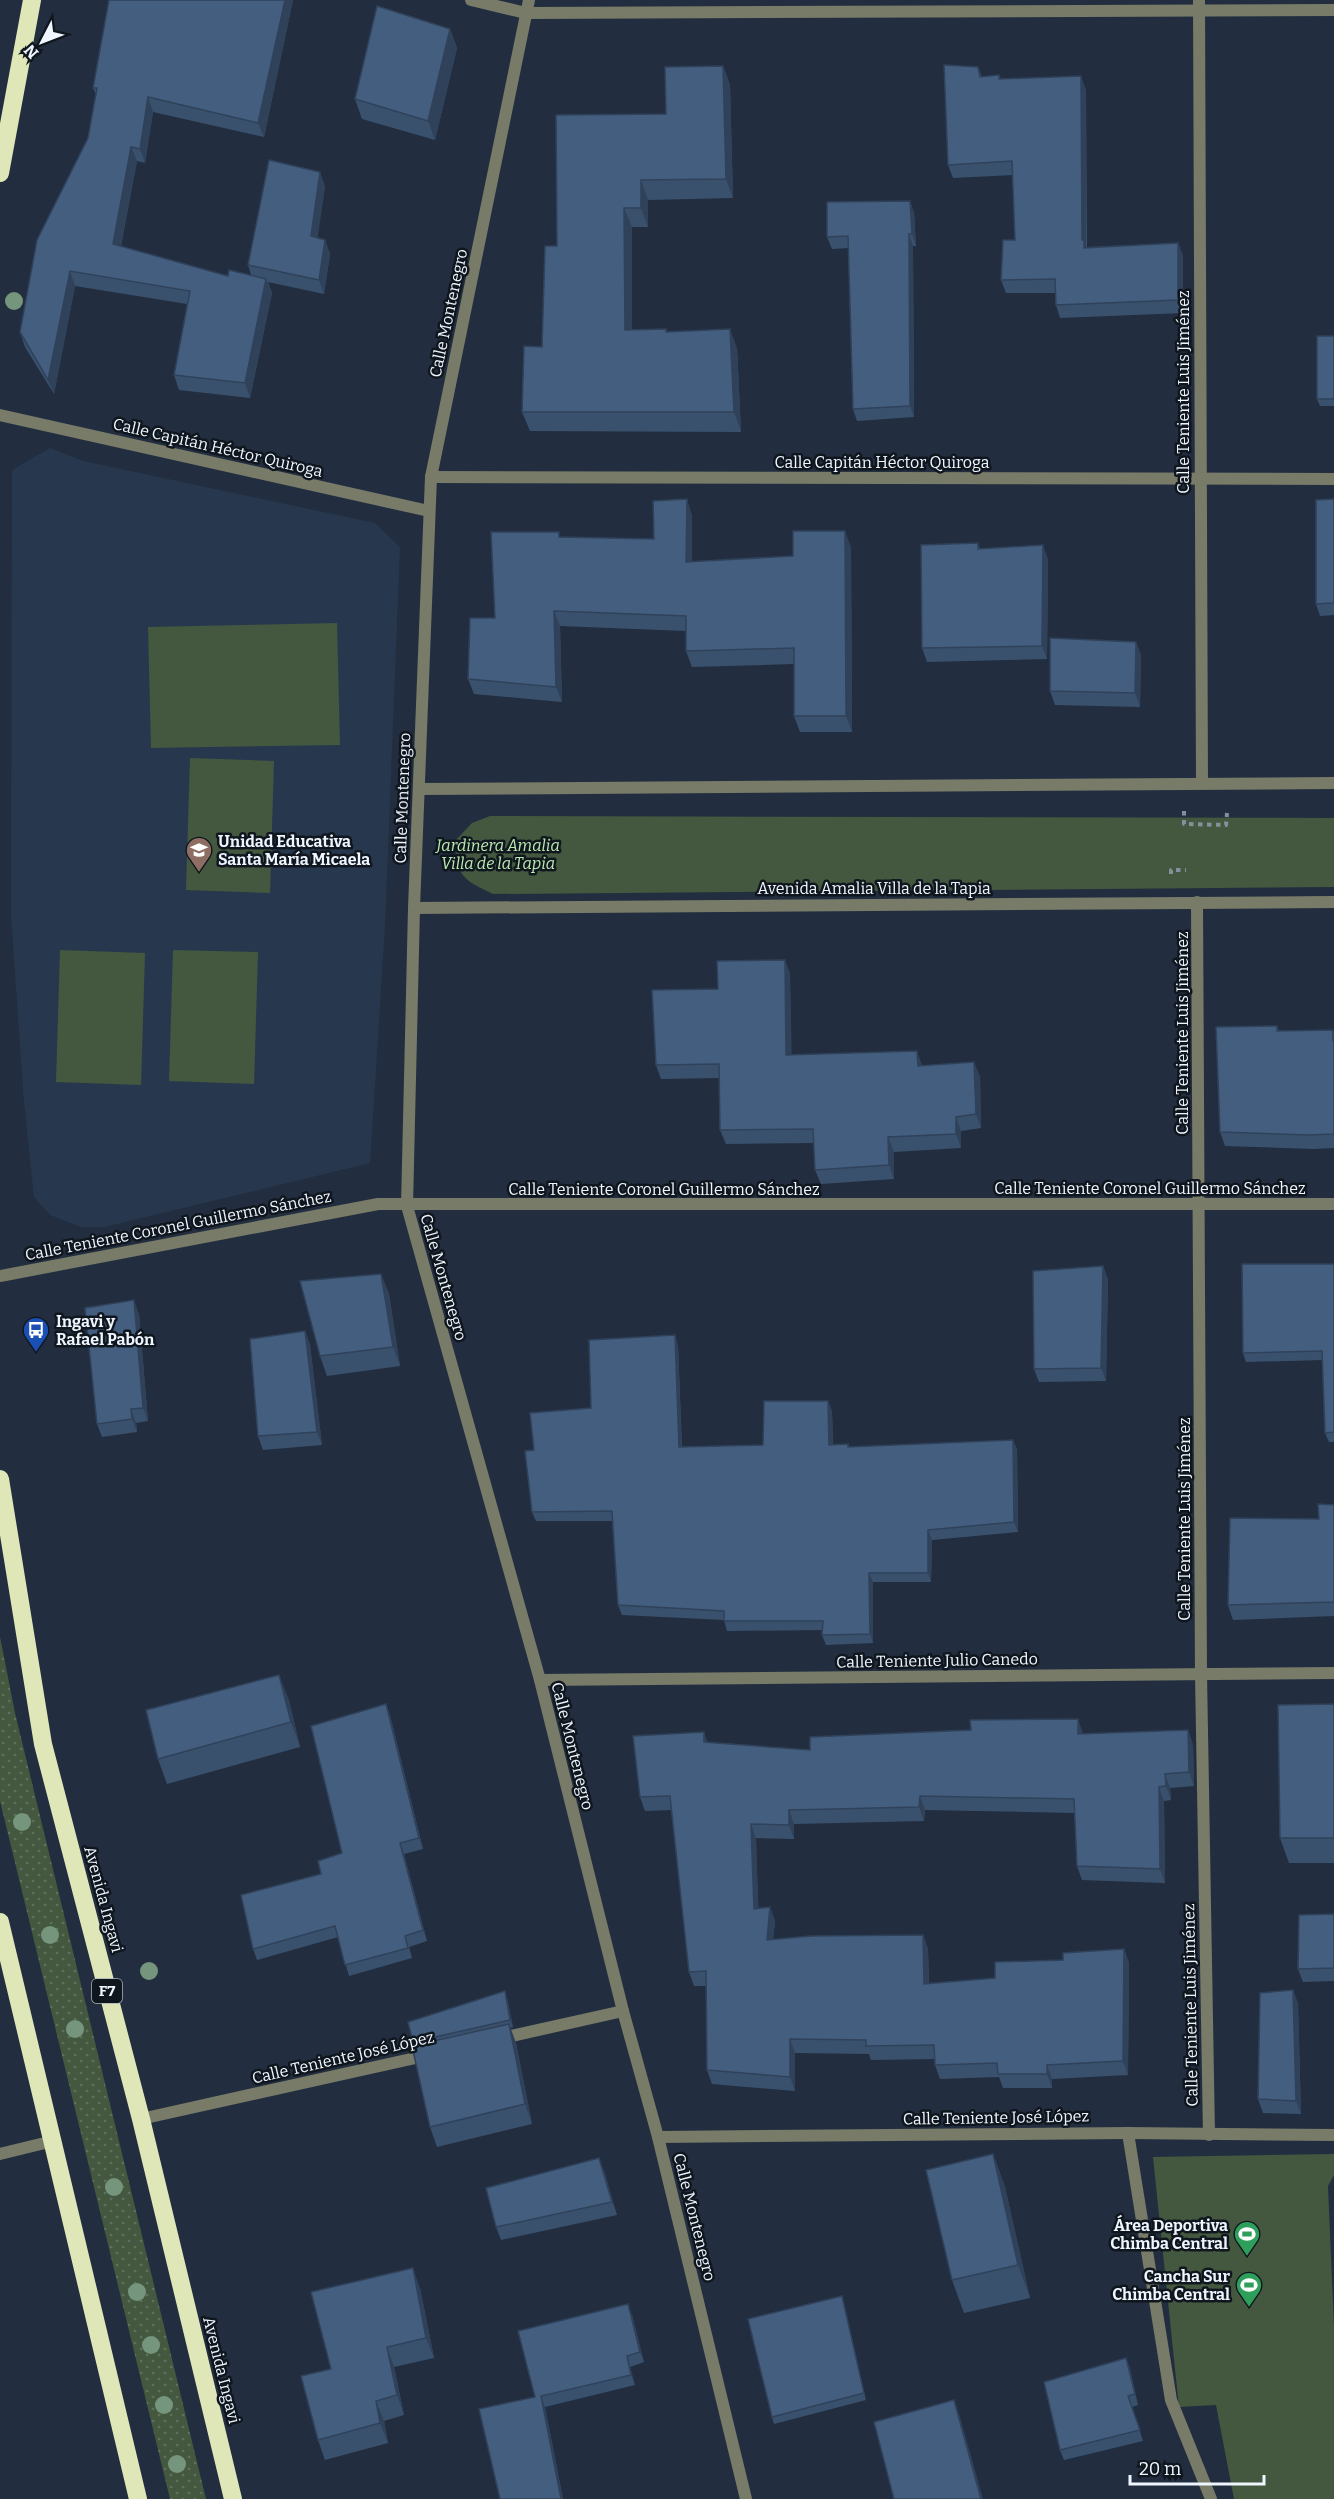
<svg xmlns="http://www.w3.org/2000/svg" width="1334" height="2499" font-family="Bitter,serif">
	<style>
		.built { fill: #27384e }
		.grass { fill: url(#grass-dots) }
		.park { fill: #43583f }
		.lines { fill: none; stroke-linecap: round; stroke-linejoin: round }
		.path { stroke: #868f9c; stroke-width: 4; stroke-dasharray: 4.5 4.5; stroke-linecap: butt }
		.lane { stroke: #787b68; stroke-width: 12 }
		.street { stroke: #787b68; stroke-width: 12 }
		.highway { stroke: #dfe7b8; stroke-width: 18 }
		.tree { fill: #76957d }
		.wall { fill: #3a516e }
		.shaded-wall { fill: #30425a }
		.building { fill: #445e80; stroke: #30425a; stroke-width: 1.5 }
		.labels { text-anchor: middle; stroke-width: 5; stroke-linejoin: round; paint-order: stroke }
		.shield { fill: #10161e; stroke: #acb3bc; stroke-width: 1.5 }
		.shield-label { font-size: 15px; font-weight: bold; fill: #eff6ff }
		.street-label { font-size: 16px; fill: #eff6ff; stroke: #10161e }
		.poi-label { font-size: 16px; font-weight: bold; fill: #eff6ff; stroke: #10161e; text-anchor: start }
		.park-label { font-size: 16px; font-style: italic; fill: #baeab0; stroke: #10161e }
	</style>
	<defs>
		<pattern id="grass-dots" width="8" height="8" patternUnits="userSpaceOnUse" patternTransform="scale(1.5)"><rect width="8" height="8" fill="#43583f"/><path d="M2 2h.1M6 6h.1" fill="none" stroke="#5e715c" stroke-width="1.8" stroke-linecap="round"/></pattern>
	</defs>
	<rect width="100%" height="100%" fill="#222e3f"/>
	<path class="built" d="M50,448L83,461L375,523L400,547L385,925L370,1163L104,1227H81L50,1215L34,1197L24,1102L11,915L12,470Z"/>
	<path class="grass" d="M0,1637L15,1713L206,2499H170L0,1801Z"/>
	<g class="park">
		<path d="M337,623L340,745L151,748L148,627Z"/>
		<path d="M190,758L274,761L270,893L186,890Z"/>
		<path d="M490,816L1334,818V887L493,894C461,879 456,875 456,840L472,823Z"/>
		<path d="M60,950L145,953L141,1085L56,1082Z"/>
		<path d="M173,950L258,952L254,1084L169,1081Z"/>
		<path d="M1334,2154V2175L1328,2186L1334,2327V2499H1234L1216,2405L1179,2407L1153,2157Z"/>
	</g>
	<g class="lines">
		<g class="path">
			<path d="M1184,811V824L1226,825L1227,813"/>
			<path d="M1171,874V870H1186"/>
		</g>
		<g class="lane">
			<path d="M471,0L526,13"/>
			<path d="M1199,0L1202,783"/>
			<path d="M1197,902L1201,1674L1209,2135"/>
			<path d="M498,2039L623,2011"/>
			<path d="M141,2119L429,2055"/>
			<path d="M1128,2133L1171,2400L1211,2499"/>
			<path d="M0,2154L53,2141"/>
		</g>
		<g class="street">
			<path d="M529,0L431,477L414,908L407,1206L540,1680L623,2011L658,2137L746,2499"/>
			<path d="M526,13L1334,10"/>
			<path d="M0,415L429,511"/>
			<path d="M431,477L1334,479"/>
			<path d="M419,789L1334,783"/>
			<path d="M414,908L1334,902"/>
			<path d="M0,1276L378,1204H1334"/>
			<path d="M540,1680L1334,1673"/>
			<path d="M658,2137L1128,2133L1334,2135"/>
		</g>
		<g class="highway">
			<path d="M0,173L32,0"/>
			<path d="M0,1479L43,1744L141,2119L233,2499"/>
			<path d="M0,1922L138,2499"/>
		</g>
	</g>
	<g class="tree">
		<circle cx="14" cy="301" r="9"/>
		<circle cx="22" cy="1822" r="9"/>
		<circle cx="50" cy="1935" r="9"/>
		<circle cx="149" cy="1971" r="9"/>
		<circle cx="75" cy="2029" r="9"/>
		<circle cx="114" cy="2187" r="9"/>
		<circle cx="137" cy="2292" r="9"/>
		<circle cx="151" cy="2345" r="9"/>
		<circle cx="164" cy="2405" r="9"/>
		<circle cx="177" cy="2464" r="9"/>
	</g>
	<g class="wall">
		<path d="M109,0H293L264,137L153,112L145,163L137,161L121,246L228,276L251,275L248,265L325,186L317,238L325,240L330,254L324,294L268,282L272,293L250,398L179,390L174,375L187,304L75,286L54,394L25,347L20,332L88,138L96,94L93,88Z"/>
		<path d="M450,29L457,48L435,140L362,119L355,99Z"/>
		<path d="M723,66L730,85L733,198L648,200V227H632V330L666,329L667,332L737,348L741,432L530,431L522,412L542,347L557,246L666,114Z"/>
		<path d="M978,67L982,77L999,75L1001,79L1086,90L1087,247L1178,243L1183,256V313L1060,318L1056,305L1055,293H1006L1001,280L1015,240L1013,175L953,178L948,165Z"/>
		<path d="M910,201L914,213L916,246H913L914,417L857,421L853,409L848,248L832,249L827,237Z"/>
		<path d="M1334,336V406H1320L1317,399Z"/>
		<path d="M1334,499V615L1320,616L1316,604Z"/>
		<path d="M692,515V562L793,556L851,547L852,732H800L794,716V664L692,667L686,651V631L560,626L562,702L474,694L468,679L495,618L561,537L654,539Z"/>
		<path d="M978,543L980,549L1048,559L1047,659L927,662L922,648Z"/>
		<path d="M1136,642L1141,655L1140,707L1055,705L1050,691Z"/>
		<path d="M785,960L790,974L791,1055L922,1065L980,1076L981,1128L961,1131V1148L894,1152V1179L821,1184L815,1170L814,1143L726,1144L720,1130V1078L661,1079L656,1065L718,989Z"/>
		<path d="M1277,1026L1279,1031L1334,1033V1148L1314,1149L1225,1146L1220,1132Z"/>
		<path d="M1334,1264V1442H1329L1325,1433L1323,1360L1246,1362L1243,1353Z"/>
		<path d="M1103,1266L1108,1280L1106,1381L1039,1382L1034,1369Z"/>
		<path d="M381,1274L389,1294L400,1366L327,1376L320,1356Z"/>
		<path d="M139,1314L148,1421L136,1423L137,1432L102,1437L97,1424Z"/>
		<path d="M305,1331L310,1345L322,1445L263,1450L258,1436Z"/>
		<path d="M678,1345L682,1447L763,1445L828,1401L832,1411L833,1445L848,1444L849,1447L1013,1440L1017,1449L1018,1532L932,1540L931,1582H873V1643L826,1645L822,1635L823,1630L727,1631L724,1620L622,1615L618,1605L612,1521H536L532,1512L534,1450Z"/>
		<path d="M1334,1505V1616L1233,1620L1228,1605L1319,1519Z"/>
		<path d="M289,1700L300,1747L167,1784L158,1759Z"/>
		<path d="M386,1704L390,1715L423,1849L404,1854L427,1941L409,1947L412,1958L349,1976L338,1937L257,1960L253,1949L321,1874L342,1853Z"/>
		<path d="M1334,1704V1863H1289L1280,1838Z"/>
		<path d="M1083,1734L1193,1744L1194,1786L1170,1788L1171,1800L1164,1801L1165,1883L1082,1880L1077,1866L1075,1813L925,1810L924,1821L794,1824V1839L756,1838L758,1908L770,1907L775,1921L773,1939L923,1935L928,1949L929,1983L995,1978L1063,1960L1124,1949L1129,1963L1128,2075L1052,2079V2088H1003L999,2077L940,2079L935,2065V2059L871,2060L869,2054L795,2053V2091L712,2084L707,2070L706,1986H694L689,1972L671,1810L645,1811L640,1797L707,1743L810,1750Z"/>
		<path d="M1334,1914V1981L1303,1982L1298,1969Z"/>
		<path d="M1293,1990L1298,2004L1301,2114L1263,2113L1258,2099Z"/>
		<path d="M507,1998L513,2027L510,2028L516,2043L532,2124L437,2147L430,2127L413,2042Z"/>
		<path d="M993,2154L1005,2187L1030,2298L964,2313L952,2280Z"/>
		<path d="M604,2171L617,2215L501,2240L496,2227Z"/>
		<path d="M420,2288L434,2358L394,2367L404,2415L384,2421L388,2443L325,2460L318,2440L331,2369Z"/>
		<path d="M844,2303L866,2400L774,2424L772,2417Z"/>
		<path d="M632,2315L644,2362L630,2367L635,2385L545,2407L563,2499H500L535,2397Z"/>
		<path d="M1126,2358L1130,2369L1138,2405L1132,2407L1143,2441L1064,2460L1060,2450Z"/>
	</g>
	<g class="shaded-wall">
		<path d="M285,0H293L264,137L258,123Z"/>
		<path d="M450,29L457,48L435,140L428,121Z"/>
		<path d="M723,66L730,85L733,198L726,179Z"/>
		<path d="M1081,76L1086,90V246L1089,253V261L1082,240Z"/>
		<path d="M148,97L153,112L145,163L140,149Z"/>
		<path d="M131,147L137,161L118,259L113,244Z"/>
		<path d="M320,172L325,186L316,250L311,236Z"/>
		<path d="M641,180L648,200V227L641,208Z"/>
		<path d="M910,201L914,213L916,246L912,234Z"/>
		<path d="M624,208L632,227V349L625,330Z"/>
		<path d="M909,234L913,246L914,417L910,406Z"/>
		<path d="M325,240L330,254L324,294L319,280Z"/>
		<path d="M1178,243L1183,256V313L1178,300Z"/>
		<path d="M70,271L75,286L54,394L48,380Z"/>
		<path d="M266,279L272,293L250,398L245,383Z"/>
		<path d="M730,329L737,348L741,432L734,412Z"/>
		<path d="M687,499L692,515V578L686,562Z"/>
		<path d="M845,531L851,547L852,732L846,716Z"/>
		<path d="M1043,545L1048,559L1047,659L1042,646Z"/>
		<path d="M554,611L560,626L562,702L556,687Z"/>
		<path d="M1136,642L1141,655L1140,707L1135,693Z"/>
		<path d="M785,960L790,974L792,1070L786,1055Z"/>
		<path d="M917,1051L922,1065L918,1066Z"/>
		<path d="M974,1062L980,1076L981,1128L976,1114Z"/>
		<path d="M956,1117L961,1131V1148L956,1134Z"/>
		<path d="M888,1137L894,1152V1179L889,1165Z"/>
		<path d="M1103,1266L1108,1280L1106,1381L1101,1368Z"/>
		<path d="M381,1274L389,1294L400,1366L393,1347Z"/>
		<path d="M134,1300L139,1314L148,1421L143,1408Z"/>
		<path d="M305,1331L310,1345L322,1445L317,1432Z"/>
		<path d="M675,1335L678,1345L682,1456L679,1447Z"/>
		<path d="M828,1401L832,1411L833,1454L829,1445Z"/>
		<path d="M131,1409L136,1423L137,1432L132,1419Z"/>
		<path d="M1013,1440L1017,1449L1018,1532L1014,1522Z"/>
		<path d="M928,1530L932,1540L931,1582L928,1573Z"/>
		<path d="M869,1573L873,1582V1643L870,1634Z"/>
		<path d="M279,1675L289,1700L300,1747L291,1722Z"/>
		<path d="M386,1704L390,1715L423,1849L419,1838Z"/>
		<path d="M1078,1719L1083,1733V1748L1078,1734Z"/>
		<path d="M1188,1730L1193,1744L1194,1786L1189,1772Z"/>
		<path d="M704,1732L709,1746L704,1742Z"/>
		<path d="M1165,1774L1170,1788L1171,1800L1166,1786Z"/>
		<path d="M1159,1787L1164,1801L1165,1883L1160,1869Z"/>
		<path d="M920,1796L925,1810L924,1821L919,1807Z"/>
		<path d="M789,1810L794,1824V1839L789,1825Z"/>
		<path d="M751,1824L756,1838L759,1923L754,1909Z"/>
		<path d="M400,1843L404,1854L427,1941L423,1930Z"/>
		<path d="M770,1907L775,1921L772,1954L767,1940Z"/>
		<path d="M923,1935L928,1949L929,1998L924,1984Z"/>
		<path d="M1124,1949L1129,1963L1128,2075L1123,2061Z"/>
		<path d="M1293,1990L1298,2004L1301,2114L1296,2101Z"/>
		<path d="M505,1991L507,1998L513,2027L510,2020Z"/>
		<path d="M509,2024L516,2043L532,2124L525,2104Z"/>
		<path d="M790,2039L795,2053V2091L790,2077Z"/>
		<path d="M1047,2065L1052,2079V2088L1047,2074Z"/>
		<path d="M993,2154L1005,2187L1030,2298L1018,2265Z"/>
		<path d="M599,2158L604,2171L617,2215L612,2202Z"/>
		<path d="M413,2268L420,2288L434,2358L426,2338Z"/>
		<path d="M842,2296L844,2303L866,2400L864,2393Z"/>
		<path d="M628,2304L632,2315L644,2362L640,2352Z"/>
		<path d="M387,2347L394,2367L404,2415L397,2395Z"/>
		<path d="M627,2356L630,2367L635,2385L631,2375Z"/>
		<path d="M1126,2358L1130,2369L1138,2405L1135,2394Z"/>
		<path d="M541,2396L545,2407L563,2499H561Z"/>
		<path d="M954,2400L960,2417L983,2499H981Z"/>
		<path d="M376,2401L384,2421L388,2443L380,2423Z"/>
	</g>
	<g class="building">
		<path d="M109,0H285L258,123L148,97L140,149L131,147L113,244L228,276L229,270L266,279L245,383L174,375L190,291L70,271L48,380L20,332L37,240L88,138L97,88H93Z"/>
		<path d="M377,6L450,29L428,121L355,99Z"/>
		<path d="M944,65L978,67L980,77L999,75V79L1081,76L1082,240H1084V248L1178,243V300L1056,305L1055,279L1001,280L1003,240H1015L1012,161L948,165Z"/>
		<path d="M723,66L726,179L641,180V208H624L625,330L666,329V332L730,329L734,412H522L524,346L542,347L545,246H557L556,115L666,114L665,67Z"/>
		<path d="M269,160L320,172L311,236L325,240L319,280L248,265Z"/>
		<path d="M910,201L912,234H909L910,406L853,409L848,236L827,237V202Z"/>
		<rect x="1317" y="336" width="17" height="63"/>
		<path d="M687,499L686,562L793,556V531H845L846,716H794V648L686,651V616L554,611L556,687L468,679L470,618H495L491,532H559V537L654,539L653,501Z"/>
		<path d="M1334,499V603L1316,604V500Z"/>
		<path d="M978,543V549L1043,545L1042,646L922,648L921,545Z"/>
		<path d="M1050,638L1136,642L1135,693L1050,691Z"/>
		<path d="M785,960L786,1055L917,1051L918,1066L974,1062L976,1114L956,1117V1134L888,1137L889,1165L815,1170L813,1129L720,1130L719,1064L656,1065L652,990L718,989L717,961Z"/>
		<path d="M1277,1026V1031L1333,1030V1041H1334V1134L1309,1135L1220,1132L1216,1027Z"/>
		<path d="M1242,1264H1334V1432L1325,1433L1322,1351L1243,1353Z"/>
		<path d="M1103,1266L1101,1368L1034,1369L1033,1271Z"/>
		<path d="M381,1274L393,1347L320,1356L300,1281Z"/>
		<path d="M134,1300L143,1408L131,1409L132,1419L97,1424L85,1308Z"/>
		<path d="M305,1331L317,1432L258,1436L250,1339Z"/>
		<path d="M675,1335L679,1447L763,1445L764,1401H828L829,1445L848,1444V1447L1013,1440L1014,1522L928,1530V1573H869L870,1634L822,1635L823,1621H724V1611L618,1605L612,1511L532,1512L525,1451L534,1450L530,1413L591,1408L589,1340Z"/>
		<path d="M1318,1504L1334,1505V1602L1228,1605L1230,1518L1319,1519Z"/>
		<path d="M279,1675L291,1722L158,1759L146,1710Z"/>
		<path d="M386,1704L419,1838L400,1843L423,1930L405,1936L408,1948L345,1965L335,1926L253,1949L241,1895L321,1874L318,1861L342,1853L311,1726Z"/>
		<path d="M1334,1704V1838H1280L1278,1705Z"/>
		<path d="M1078,1719V1734L1188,1730L1189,1772L1165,1774L1166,1786L1159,1787L1160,1869L1077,1866L1074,1799L920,1796L919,1807L789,1810V1825L751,1824L754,1909L770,1907L767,1940L811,1936L923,1935L924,1984L995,1978V1962L1063,1960V1953L1124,1949L1123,2061L1047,2065V2074H998L997,2063L935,2065L934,2045L866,2046V2040L790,2039V2077L707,2070L706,1971L689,1972L670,1796L640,1797L633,1736L704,1732V1742L810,1750V1737L971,1730L970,1720Z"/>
		<path d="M1334,1914V1968L1298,1969L1299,1915Z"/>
		<path d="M1293,1990L1296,2101L1258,2099L1260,1993Z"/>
		<path d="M505,1991L510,2020L413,2042L408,2022Z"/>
		<path d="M509,2024L525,2104L430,2127L412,2046Z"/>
		<path d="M993,2154L1018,2265L952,2280L926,2170Z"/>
		<path d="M599,2158L612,2202L496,2227L486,2188Z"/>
		<path d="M413,2268L426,2338L387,2347L397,2395L376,2401L380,2423L318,2440L301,2376L331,2369L311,2292Z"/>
		<path d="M842,2296L864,2393L772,2417L748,2319Z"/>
		<path d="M628,2304L640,2352L627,2356L631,2375L541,2396L561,2499H500L479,2409L535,2397L518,2331Z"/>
		<path d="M1126,2358L1135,2394L1128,2396L1140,2430L1060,2450L1044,2382Z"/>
		<path d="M954,2400L981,2499H894L874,2422Z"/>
	</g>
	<defs>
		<g id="school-pin" transform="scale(1.35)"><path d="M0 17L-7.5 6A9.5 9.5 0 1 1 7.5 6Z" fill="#8d6e63" stroke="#10161e"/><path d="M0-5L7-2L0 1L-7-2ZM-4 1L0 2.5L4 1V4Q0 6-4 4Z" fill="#fff"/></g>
		<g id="bus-pin" transform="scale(1.35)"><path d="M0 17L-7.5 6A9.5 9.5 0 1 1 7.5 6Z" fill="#1a4fb4" stroke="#10161e"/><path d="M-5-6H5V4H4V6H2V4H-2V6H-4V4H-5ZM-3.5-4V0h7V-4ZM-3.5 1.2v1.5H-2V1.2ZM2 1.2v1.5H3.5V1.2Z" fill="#fff"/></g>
		<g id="stadium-pin" transform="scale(1.35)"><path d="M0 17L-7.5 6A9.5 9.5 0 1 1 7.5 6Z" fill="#2e9e5b" stroke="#10161e"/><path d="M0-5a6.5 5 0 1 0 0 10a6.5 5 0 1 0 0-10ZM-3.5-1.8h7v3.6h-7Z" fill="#fff"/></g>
	</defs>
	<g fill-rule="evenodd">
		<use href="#school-pin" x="199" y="850"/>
		<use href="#bus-pin" x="36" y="1330"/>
		<use href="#stadium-pin" x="1247" y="2234"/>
		<use href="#stadium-pin" x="1249" y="2285"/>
	</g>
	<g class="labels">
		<rect class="shield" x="92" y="1979" width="30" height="24" rx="4.5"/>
		<g class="shield-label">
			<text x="107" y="1996">F7</text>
		</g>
		<g class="street-label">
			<text transform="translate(448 313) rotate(-78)" y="6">Calle Montenegro</text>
			<text transform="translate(1183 392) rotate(-90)" y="6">Calle Teniente Luis Jiménez</text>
			<text transform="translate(218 447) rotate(13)" y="6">Calle Capitán Héctor Quiroga</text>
			<text x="882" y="468">Calle Capitán Héctor Quiroga</text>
			<text transform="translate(402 798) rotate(-88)" y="6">Calle Montenegro</text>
			<text x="874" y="894">Avenida Amalia Villa de la Tapia</text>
			<text transform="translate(1182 1033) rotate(-90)" y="6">Calle Teniente Luis Jiménez</text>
			<text x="1150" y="1194">Calle Teniente Coronel Guillermo Sánchez</text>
			<text x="664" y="1195">Calle Teniente Coronel Guillermo Sánchez</text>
			<text transform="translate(178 1225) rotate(-11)" y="6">Calle Teniente Coronel Guillermo Sánchez</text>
			<text transform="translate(444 1277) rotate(74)" y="6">Calle Montenegro</text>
			<text transform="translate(1184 1519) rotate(-90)" y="6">Calle Teniente Luis Jiménez</text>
			<text transform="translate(937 1660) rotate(-1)" y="6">Calle Teniente Julio Canedo</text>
			<text transform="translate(573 1746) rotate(76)" y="6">Calle Montenegro</text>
			<text transform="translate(104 1899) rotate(75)" y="6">Avenida Ingavi</text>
			<text transform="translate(1190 2005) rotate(-91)" y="6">Calle Teniente Luis Jiménez</text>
			<text transform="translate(343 2057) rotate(-13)" y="6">Calle Teniente José López</text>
			<text transform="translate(996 2117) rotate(-1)" y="6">Calle Teniente José López</text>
			<text transform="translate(695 2217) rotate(76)" y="6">Calle Montenegro</text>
			<text transform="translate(222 2370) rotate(76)" y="6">Avenida Ingavi</text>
		</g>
		<g class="poi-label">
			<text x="218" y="847">Unidad Educativa<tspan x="218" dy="18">Santa María Micaela</tspan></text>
			<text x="56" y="1327">Ingavi y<tspan x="56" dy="18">Rafael Pabón</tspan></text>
			<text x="1228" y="2231" text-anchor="end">Área Deportiva<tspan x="1228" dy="18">Chimba Central</tspan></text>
			<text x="1230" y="2282" text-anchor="end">Cancha Sur<tspan x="1230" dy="18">Chimba Central</tspan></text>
		</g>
		<g class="park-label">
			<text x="498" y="851">Jardinera Amalia<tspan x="498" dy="18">Villa de la Tapia</tspan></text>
		</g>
	</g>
	<g transform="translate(42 42) rotate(228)" stroke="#10161e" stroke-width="4.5" paint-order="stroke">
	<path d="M0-4.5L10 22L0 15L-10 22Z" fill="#eff6ff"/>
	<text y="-9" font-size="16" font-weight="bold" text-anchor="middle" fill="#eff6ff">N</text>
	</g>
	<path d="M1130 2475v9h134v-9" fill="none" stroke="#eff6ff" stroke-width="3"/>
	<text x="1139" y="2475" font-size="18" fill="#eff6ff" stroke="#10161e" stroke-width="4.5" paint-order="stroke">20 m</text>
</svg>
